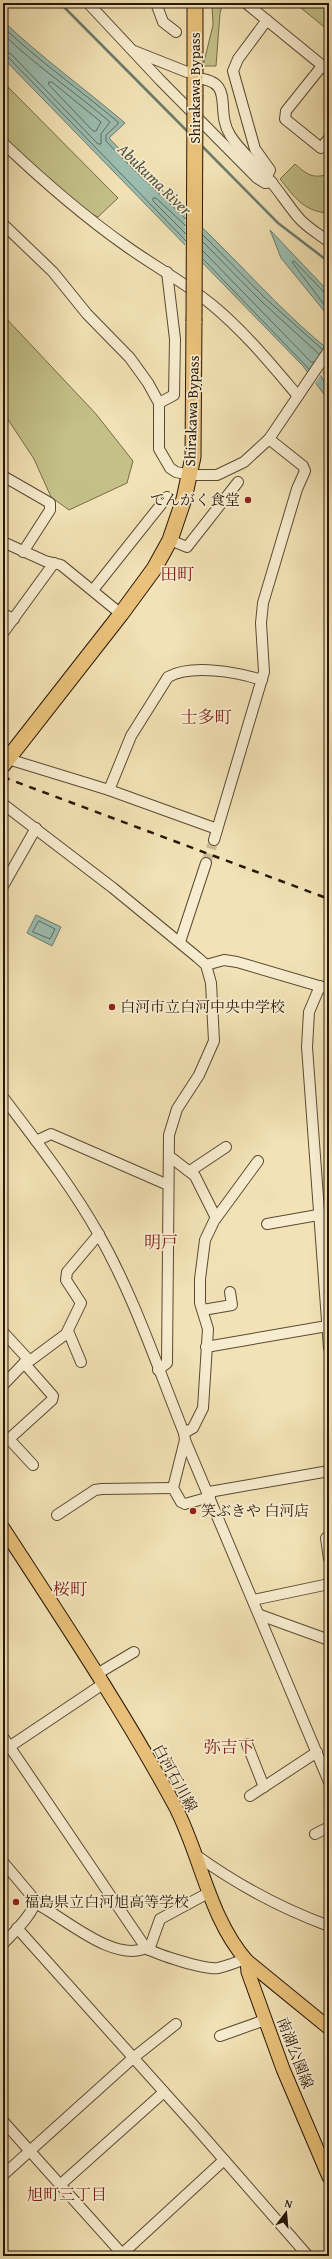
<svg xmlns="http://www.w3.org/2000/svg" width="332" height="2259" font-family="'Gentium Book Plus','Noto Serif JP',serif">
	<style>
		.green { fill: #c3c088; stroke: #766c48 }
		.water { fill: #9bbdb0; stroke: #6d7b6c }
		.pier { fill: #f2e2b5 }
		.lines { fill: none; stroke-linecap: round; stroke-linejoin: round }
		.shore { stroke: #626a5c; stroke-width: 1 }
		.stream { stroke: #6d7b6c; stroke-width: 2.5 }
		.minor-tunnel { stroke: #cab992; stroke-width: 10; stroke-dasharray: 10 5; stroke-linecap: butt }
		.minor-casing { stroke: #5a4a32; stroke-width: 12 }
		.major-casing { stroke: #281707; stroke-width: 15 }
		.highway-casing { stroke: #281707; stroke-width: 17 }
		.minor { stroke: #f7eccf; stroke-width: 10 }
		.major { stroke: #e9c17a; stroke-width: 13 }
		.highway { stroke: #e9c17a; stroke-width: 15 }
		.rail { stroke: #281707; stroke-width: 2.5; stroke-dasharray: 7 7; stroke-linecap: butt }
		.highway-bridge-casing { stroke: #281707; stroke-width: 17; stroke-linecap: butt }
		.highway-bridge { stroke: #e9c17a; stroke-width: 15 }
		.poi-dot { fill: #8f2418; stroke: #f7eccf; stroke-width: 1.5 }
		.labels { text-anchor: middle; stroke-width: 3.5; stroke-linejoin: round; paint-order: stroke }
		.street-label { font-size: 15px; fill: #281707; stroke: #f7eccf }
		.poi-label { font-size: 15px; fill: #281707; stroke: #f7eccf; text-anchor: start }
		.water-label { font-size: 16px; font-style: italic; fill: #505142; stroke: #f7eccf }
		.neighbourhood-label { font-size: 16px; fill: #7a1f14; stroke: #f7eccf }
		.quarter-label { font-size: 17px; fill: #7a1f14; stroke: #f7eccf }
	</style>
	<rect width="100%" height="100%" fill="#f2e2b5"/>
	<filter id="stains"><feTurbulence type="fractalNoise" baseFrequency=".005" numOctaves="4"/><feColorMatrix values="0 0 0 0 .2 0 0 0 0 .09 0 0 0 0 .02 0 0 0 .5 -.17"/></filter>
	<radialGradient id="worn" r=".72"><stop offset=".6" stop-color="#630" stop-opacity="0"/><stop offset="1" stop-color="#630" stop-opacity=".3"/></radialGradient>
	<g class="green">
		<path d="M212,3H223L220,13L216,66H203L213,25Z"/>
		<path d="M295,3H329V31Z"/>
		<path d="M3,82L118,198L98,217L90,213L3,139Z"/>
		<path d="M295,164C307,175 313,179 329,174V208L326,213C302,210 294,196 280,179Z"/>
		<path d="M3,315L96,414L133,461L127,483L69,510L51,497L34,459L3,412Z"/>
	</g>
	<g class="water">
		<path d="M3,21C41,57 85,89 125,123L109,138C144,176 183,208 219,244C255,280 289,318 329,350V377L316,367L329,390V401L303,366L3,58Z"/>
		<path d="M270,230L329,292V317L281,258Z"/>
		<path d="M36,915L61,927L52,946L27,933Z"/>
	</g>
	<g class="pier">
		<path d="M185,210L203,227V268L185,249Z"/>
		<path d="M326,345L329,347V363L314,385L306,374Z"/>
	</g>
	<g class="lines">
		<g class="shore">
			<path d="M3,27C39,61 80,90 118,122V124L106,135V141L132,168L186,219"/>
			<path d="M3,34C36,66 75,92 110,122L101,134V144H98L11,54L3,51"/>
			<path d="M3,56L8,57L186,241"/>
			<path d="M49,82H52L101,122L96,131H93L49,85Z"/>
			<path d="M186,234L153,201V198H156L186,226"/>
			<path d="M203,235L265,298L322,349"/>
			<path d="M203,242L262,302L319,354"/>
			<path d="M203,251L311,362H314"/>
			<path d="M203,259L309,369"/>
			<path d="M329,294L325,293L294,261L292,262L329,311"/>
			<path d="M39,921L55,929L50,939L33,932Z"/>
		</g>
		<g class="stream">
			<path d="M60,3L189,133"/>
			<path d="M201,145L278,223L329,262"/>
		</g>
		<path class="minor-tunnel" d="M206,863L214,840"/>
		<g class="minor-casing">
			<g id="minor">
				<path d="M88,3L160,80L257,178L265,183L272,182"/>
				<path d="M156,3L163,22L176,32"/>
				<path d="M247,4L329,71"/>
				<path d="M134,51L187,72H195"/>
				<path d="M322,66L286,111L285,119L321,148L329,138"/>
				<path d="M195,78C237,81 214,109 230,135C239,150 255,163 266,176C278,189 287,204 298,217C306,227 319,234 329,242"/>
				<path d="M3,143C42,180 82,215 126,246C154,266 184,282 211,304C244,331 270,363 298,396"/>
				<path d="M267,176L270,170L255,149L233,71L238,59L267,20"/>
				<path d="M3,224L53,272L87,314L130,358L148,383L159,403V449L170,468L176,472L190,475H217L244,462L269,439L329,350"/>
				<path d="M159,403L174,395L175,339L167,272"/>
				<path d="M3,476L50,503V510L23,552"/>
				<path d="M170,540L187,547L238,482"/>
				<path d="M3,542L45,561L61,565L121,614"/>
				<path d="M93,590L167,497"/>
				<path d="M3,614L14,619"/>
				<path d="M3,633L54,563"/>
				<path d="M8,759L109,790L217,829"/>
				<path d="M109,790L131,736L168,677C192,664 237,672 262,680"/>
				<path d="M3,804L113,888L197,957L206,965L211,983L214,1041L199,1075L177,1109L169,1135L167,1363L158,1370"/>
				<path d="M214,840L264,672L261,623L263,603L297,489L305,471L303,466L269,439"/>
				<path d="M3,886L36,828"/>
				<path d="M180,942L206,863"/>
				<path d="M206,965L224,960L237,962L329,989"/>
				<path d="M320,986L309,1012L307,1047L329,1348"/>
				<path d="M3,1097C36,1141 71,1185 98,1233C134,1296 157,1366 184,1433L185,1440L329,1782"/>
				<path d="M36,1141L51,1134L168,1185"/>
				<path d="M169,1156L195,1176L216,1218"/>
				<path d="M190,1171L226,1147"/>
				<path d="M267,1224L318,1215"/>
				<path d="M203,1310L232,1305L230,1292"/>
				<path d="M68,1331L81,1362"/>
				<path d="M3,1332L28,1359L3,1385"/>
				<path d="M206,1347L327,1326"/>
				<path d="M28,1359L31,1360L66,1334L81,1303L66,1280L67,1272L99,1234"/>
				<path d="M184,1433L193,1428L203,1408L208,1329L200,1303V1279L205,1240L214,1221L258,1161"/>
				<path d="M3,1439H9L33,1465"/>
				<path d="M9,1439L52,1400L53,1396L24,1363"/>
				<path d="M185,1440L173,1488L181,1502L185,1504L210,1497"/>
				<path d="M209,1492L329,1471"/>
				<path d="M57,1515L95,1490L102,1489L173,1488"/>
				<path d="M326,1538L329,1559"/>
				<path d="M253,1600L329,1584"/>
				<path d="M260,1615L329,1640"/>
				<path d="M97,1674L134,1652"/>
				<path d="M3,1737L146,1948C158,1955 205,1970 218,1968C228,1966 237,1962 245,1959"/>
				<path d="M247,1744L264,1787"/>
				<path d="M3,1751L103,1684"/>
				<path d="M250,1796L317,1752"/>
				<path d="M315,1834L329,1827"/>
				<path d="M196,1855C239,1886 280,1908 329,1926"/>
				<path d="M3,1862L35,1900C35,1913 12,1934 3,1944"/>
				<path d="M35,1903C64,1917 113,1963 146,1948"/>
				<path d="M17,1928L191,2122L308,2256"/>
				<path d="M149,1950L160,1919L210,1892"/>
				<path d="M220,2036L265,2020"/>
				<path d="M3,2121L124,2256"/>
				<path d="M3,2175L133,2058L176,2024"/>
				<path d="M60,2185L164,2092"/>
				<path d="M122,2254L224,2160"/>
			</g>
		</g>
		<g class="major-casing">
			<g id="major">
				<path d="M3,1528C62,1619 123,1710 175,1806C201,1856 209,1918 247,1961L329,2028"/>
				<path d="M247,1961L248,1972L283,2069L329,2177"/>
			</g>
		</g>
		<g class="highway-casing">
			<g id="highway">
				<path d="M195,95V3"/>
				<path d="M3,765L121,614L154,569L170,540L184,499L193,457L194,321"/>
			</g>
		</g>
		<use href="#minor" class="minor"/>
		<use href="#major" class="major"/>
		<use href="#highway" class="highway"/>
		<path class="rail" d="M3,777L329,899"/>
		<g class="highway-bridge-casing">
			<path id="highway-bridge" d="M194,321L195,95"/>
		</g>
		<use href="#highway-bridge" class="highway-bridge"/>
	</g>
	<g class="poi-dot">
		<circle cx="248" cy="500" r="4"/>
		<circle cx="112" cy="1007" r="4"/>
		<circle cx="193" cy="1511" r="4"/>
		<circle cx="16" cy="1902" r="4"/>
	</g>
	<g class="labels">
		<g class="street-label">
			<text transform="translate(195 88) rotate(-90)" y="5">Shirakawa Bypass</text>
			<text transform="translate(192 411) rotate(-88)" y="5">Shirakawa Bypass</text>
			<text transform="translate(175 1778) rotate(61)" y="5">白河石川線</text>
			<text transform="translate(295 2053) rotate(69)" y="5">南湖公園線</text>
		</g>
		<g class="poi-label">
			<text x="240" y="505" text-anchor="end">でんがく食堂</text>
			<text x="120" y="1012">白河市立白河中央中学校</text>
			<text x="201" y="1516">笑ぶきや 白河店</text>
			<text x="24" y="1907">福島県立白河旭高等学校</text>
		</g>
		<g class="water-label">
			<text transform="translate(155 179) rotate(44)" y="6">Abukuma River</text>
		</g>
		<g class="neighbourhood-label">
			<text x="67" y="2200">旭町三丁目</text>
		</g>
		<g class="quarter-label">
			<text x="177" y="580">田町</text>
			<text x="206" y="723">士多町</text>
			<text x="161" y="1248">明戸</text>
			<text x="70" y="1595">桜町</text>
			<text x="229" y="1753">弥吉下</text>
		</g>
	</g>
	<rect width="332" height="2259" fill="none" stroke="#f2e2b5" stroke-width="16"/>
	<rect x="4" y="4" width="324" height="2251" fill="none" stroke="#281707" stroke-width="2"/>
	<rect x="8" y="8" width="316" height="2243" fill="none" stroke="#281707"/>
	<g transform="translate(286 2213) rotate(16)" stroke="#f7eccf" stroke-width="3" paint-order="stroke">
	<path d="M0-3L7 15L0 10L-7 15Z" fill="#281707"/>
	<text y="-6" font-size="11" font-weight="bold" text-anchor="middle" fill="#281707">N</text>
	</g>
	<rect width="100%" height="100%" filter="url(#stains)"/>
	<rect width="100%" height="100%" fill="url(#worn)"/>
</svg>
